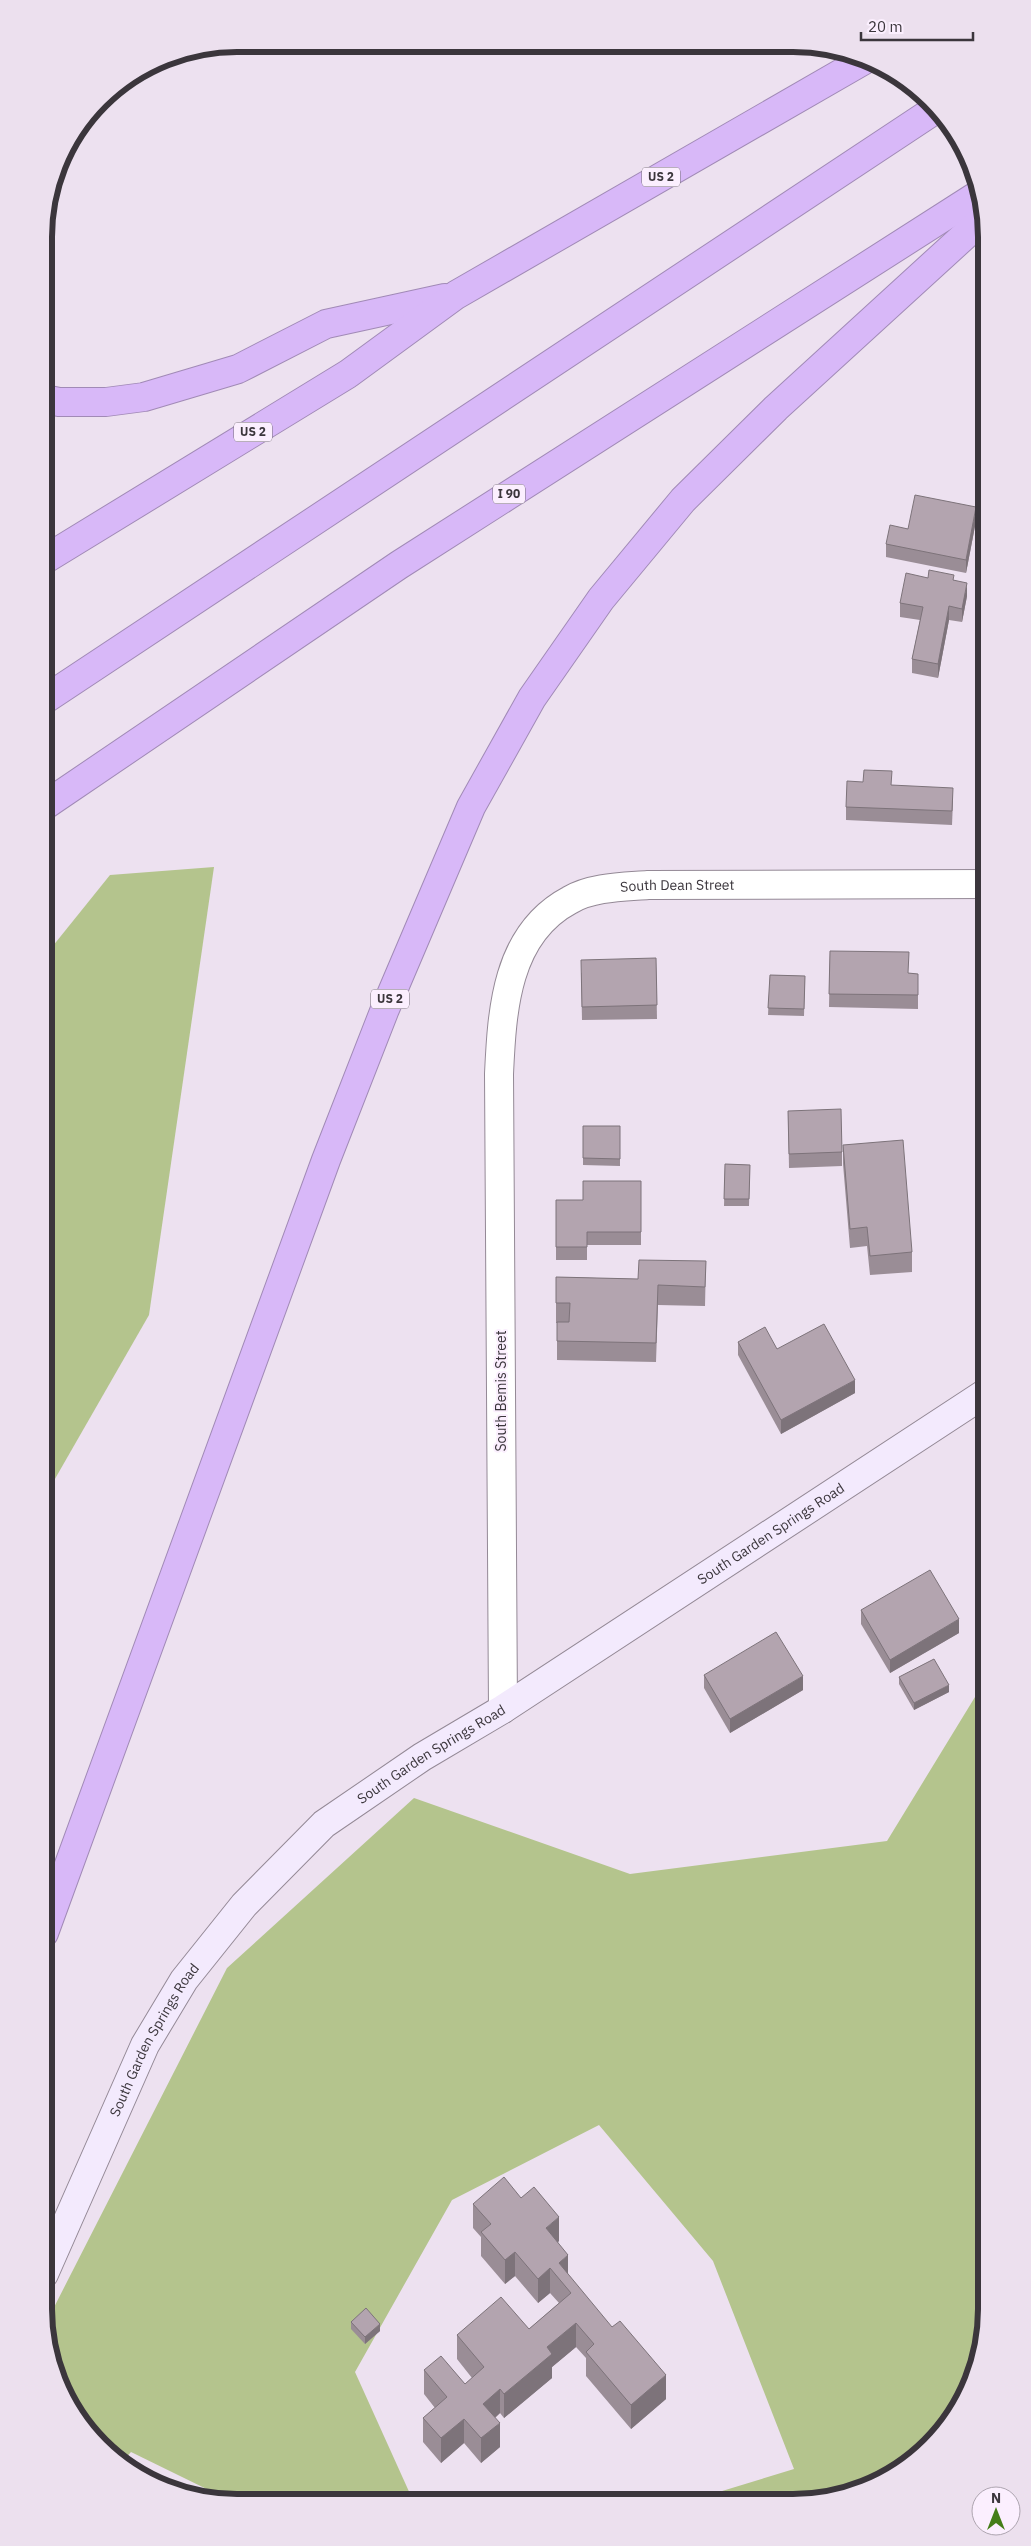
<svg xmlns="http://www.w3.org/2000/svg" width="1031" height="2546" font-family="'IBM Plex Sans',sans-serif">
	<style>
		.green { fill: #b4c48d }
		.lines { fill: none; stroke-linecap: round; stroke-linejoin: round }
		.street-casing { stroke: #948996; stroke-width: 30 }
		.secondary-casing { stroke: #948996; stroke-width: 30 }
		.highway-casing { stroke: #a18ab6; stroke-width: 30 }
		.street { stroke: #fff; stroke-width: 28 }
		.secondary { stroke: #f3eafd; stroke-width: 28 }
		.highway { stroke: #d8b8f8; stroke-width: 28 }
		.wall { fill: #9a8d96 }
		.shaded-wall { fill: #7d737a }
		.building { fill: #b3a4af; stroke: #7d737a }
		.labels { text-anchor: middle; stroke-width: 4; stroke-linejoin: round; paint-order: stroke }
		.shield { fill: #fbeffe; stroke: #756e76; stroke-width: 1 }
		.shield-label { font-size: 12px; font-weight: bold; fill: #3b363c }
		.street-label { font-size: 14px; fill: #3b363c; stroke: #fbeffe }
		.rim { fill: none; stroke: #3b363c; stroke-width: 6 }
	</style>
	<rect width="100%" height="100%" fill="#ede1f0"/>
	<g class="green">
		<path d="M214,867L149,1315L44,1498V957L110,875Z"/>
		<path d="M987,1440V2321L973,2382L947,2427L901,2470L843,2496L793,2502H686L794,2469L713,2261L599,2125L452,2200L355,2372L411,2496L408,2500L227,2499L131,2452L122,2462C90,2441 60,2395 50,2358C47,2347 47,2335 46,2323L227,1968L414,1798L630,1874L887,1841L975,1697L982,1443Z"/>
	</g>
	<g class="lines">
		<g class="street-casing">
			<g id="street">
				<path id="s1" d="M503,1709L499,1074C502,1010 506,934 570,900C592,887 623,887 648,885L987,884"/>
			</g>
		</g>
		<g class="secondary-casing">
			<g id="secondary">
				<path id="s2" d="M44,2274L145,2045L184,1980L244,1905L324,1824L422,1757L503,1709L987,1392"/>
			</g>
		</g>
		<g class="highway-casing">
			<g id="highway">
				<path d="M44,399L59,402H106L144,397L238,369L326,324L445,298"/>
				<path d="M44,560L348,374L456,295L866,59"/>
				<path d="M44,700L936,109"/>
				<path d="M44,806L399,565L981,193"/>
				<path d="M44,1933L326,1160L385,1009L471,807L532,698L601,599L683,500L776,408L985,217"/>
			</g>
		</g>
		<use href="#street" class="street"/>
		<use href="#secondary" class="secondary"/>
		<use href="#highway" class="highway"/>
	</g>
	<g class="wall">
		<path d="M976,521L966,573L886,557V544Z"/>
		<path d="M928,578L954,580L967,596L962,622L949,620L938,678L912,673V659L920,620L900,617V603Z"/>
		<path d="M892,785L953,801L952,825L846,820V807Z"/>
		<path d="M830,951L908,973L918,974V1009L829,1007Z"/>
		<path d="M656,958L657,1019L582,1020L581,973Z"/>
		<path d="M770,975L805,976L804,1016L768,1015Z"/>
		<path d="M788,1111L842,1152V1166L789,1168Z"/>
		<path d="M583,1126H620V1166L583,1165Z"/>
		<path d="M843,1145L912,1252V1272L870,1275L867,1246L850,1248L843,1164Z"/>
		<path d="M725,1164L750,1165L749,1206H724Z"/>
		<path d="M641,1181V1245H587V1260H556V1200H583Z"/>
		<path d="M706,1261L705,1306L658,1305L656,1362L557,1360V1323H556V1277L638,1279Z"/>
		<path d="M738,1342L777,1349L855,1393L781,1434L738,1355Z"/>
		<path d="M861,1610L959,1633L890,1673L861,1624Z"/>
		<path d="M704,1675L803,1690L730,1733L704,1688Z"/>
		<path d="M899,1677L949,1692L914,1710L899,1684Z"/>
		<path d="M521,2198L559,2241L558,2242L568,2275L666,2399L631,2429L586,2376V2358L576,2347L552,2367V2378L504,2418L500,2413L495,2418L500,2447L481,2463L464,2443L441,2463L423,2442V2418L435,2408L424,2394V2370L465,2384L472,2378L457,2359V2335L529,2329L559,2303L550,2293L538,2303L515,2276L505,2284L481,2256V2237L473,2228V2204Z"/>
		<path d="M351,2322L380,2331L365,2344L351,2329Z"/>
	</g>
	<g class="shaded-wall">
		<path d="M976,507V521L966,573V560Z"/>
		<path d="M967,583V596L962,622V609Z"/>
		<path d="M949,606V620L938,678V664Z"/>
		<path d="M855,1380V1393L781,1434V1420Z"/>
		<path d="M959,1619V1633L890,1673V1660Z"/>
		<path d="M803,1676V1690L730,1733V1719Z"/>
		<path d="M949,1685V1692L914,1710V1703Z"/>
		<path d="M559,2217V2241L546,2252V2228Z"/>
		<path d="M515,2252V2276L505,2284V2260Z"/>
		<path d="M568,2255V2279L559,2263Z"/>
		<path d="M550,2268V2293L538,2303V2279Z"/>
		<path d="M576,2323V2347L552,2367V2378L504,2418V2394L547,2347Z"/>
		<path d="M380,2324V2331L365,2344V2337Z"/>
		<path d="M666,2375V2399L631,2429V2405Z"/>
		<path d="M500,2389V2413L483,2428V2404Z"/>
		<path d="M464,2419V2443L441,2463V2438Z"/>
		<path d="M500,2423V2447L481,2463V2438Z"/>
	</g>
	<g class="building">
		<path d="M915,495L976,507L966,560L886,544L890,525L908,529Z"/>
		<path d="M929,570L954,575L953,580L967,583L962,609L949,606L938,664L912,659L923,607L900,603L906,573L928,578Z"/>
		<path d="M864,770L892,771L891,785L953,788L952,811L846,807L847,781L863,782Z"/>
		<path d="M830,951L909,952L908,973L918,974V995L829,994Z"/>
		<path d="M656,958L657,1005L582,1007L581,960Z"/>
		<path d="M770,975L805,976L804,1009L768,1008Z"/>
		<path d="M841,1109L842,1152L789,1154L788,1111Z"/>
		<path d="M583,1126H620V1159L583,1158Z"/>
		<path d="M903,1140L912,1252L870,1256L867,1227L850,1229L843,1145Z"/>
		<path d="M725,1164L750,1165L749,1199H724Z"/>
		<path d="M583,1181H641V1232H587V1247H556V1200H583Z"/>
		<path d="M639,1260L706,1261L705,1287L658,1285L656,1343L557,1341V1322H569L570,1303H556V1277L638,1279Z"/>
		<path d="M824,1324L855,1380L781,1420L738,1342L765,1327L777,1349Z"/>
		<path d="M930,1570L959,1619L890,1660L861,1610Z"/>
		<path d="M776,1632L803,1676L730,1719L704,1675Z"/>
		<path d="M934,1659L949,1685L914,1703L899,1677Z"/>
		<path d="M504,2177L521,2198L534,2187L559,2217L546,2228L568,2255L559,2263L612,2327L620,2321L666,2375L631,2405L586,2352L594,2344L576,2323L547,2347L552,2354L504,2394L500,2389L483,2404L500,2423L481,2438L464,2419L441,2438L423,2418L447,2397L424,2370L441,2356L465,2384L484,2367L457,2335L501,2297L529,2329L571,2293L550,2268L538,2279L515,2252L505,2260L481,2232L491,2224L473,2204Z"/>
		<path d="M366,2308L380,2324L365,2337L351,2322Z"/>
	</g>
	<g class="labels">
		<g class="shield">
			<rect x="642" y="167.5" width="38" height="19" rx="4"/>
			<rect x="234" y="422.5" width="38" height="19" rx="4"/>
			<rect x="493" y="484.5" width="32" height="19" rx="4"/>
			<rect x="371" y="989.5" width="38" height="19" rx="4"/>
		</g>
		<g class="shield-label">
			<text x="661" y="181">US 2</text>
			<text x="253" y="436">US 2</text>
			<text x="509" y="498">I 90</text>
			<text x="390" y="1003">US 2</text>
		</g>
		<g class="street-label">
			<text dy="5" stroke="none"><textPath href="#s1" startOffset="942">South Dean Street</textPath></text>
			<text transform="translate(501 1391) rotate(-90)" y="5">South Bemis Street</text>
			<text dy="5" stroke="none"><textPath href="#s2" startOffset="1069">South Garden Springs Road</textPath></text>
			<text dy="5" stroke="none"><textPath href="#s2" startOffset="664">South Garden Springs Road</textPath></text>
			<text dy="5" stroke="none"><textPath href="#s2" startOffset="259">South Garden Springs Road</textPath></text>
		</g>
	</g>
	<path d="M0 0H1031V2546H0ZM237 52H793A185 185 0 0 1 978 237V2309A185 185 0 0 1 793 2494H237A185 185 0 0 1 52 2309V237A185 185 0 0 1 237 52Z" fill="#ece0ee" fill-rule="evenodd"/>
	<path class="rim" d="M237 52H793A185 185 0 0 1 978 237V2309A185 185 0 0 1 793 2494H237A185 185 0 0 1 52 2309V237A185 185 0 0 1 237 52Z"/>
	<g transform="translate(996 2511)"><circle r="24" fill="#fbeffe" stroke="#aea5b0"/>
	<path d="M0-4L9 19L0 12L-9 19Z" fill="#447e18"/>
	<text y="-8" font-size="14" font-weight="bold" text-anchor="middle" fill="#3b363c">N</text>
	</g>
	<path d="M861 32v8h112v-8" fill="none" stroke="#3b363c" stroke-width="2.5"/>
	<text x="868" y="32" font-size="15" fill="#3b363c" stroke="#fbeffe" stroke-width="4" paint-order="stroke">20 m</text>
</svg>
